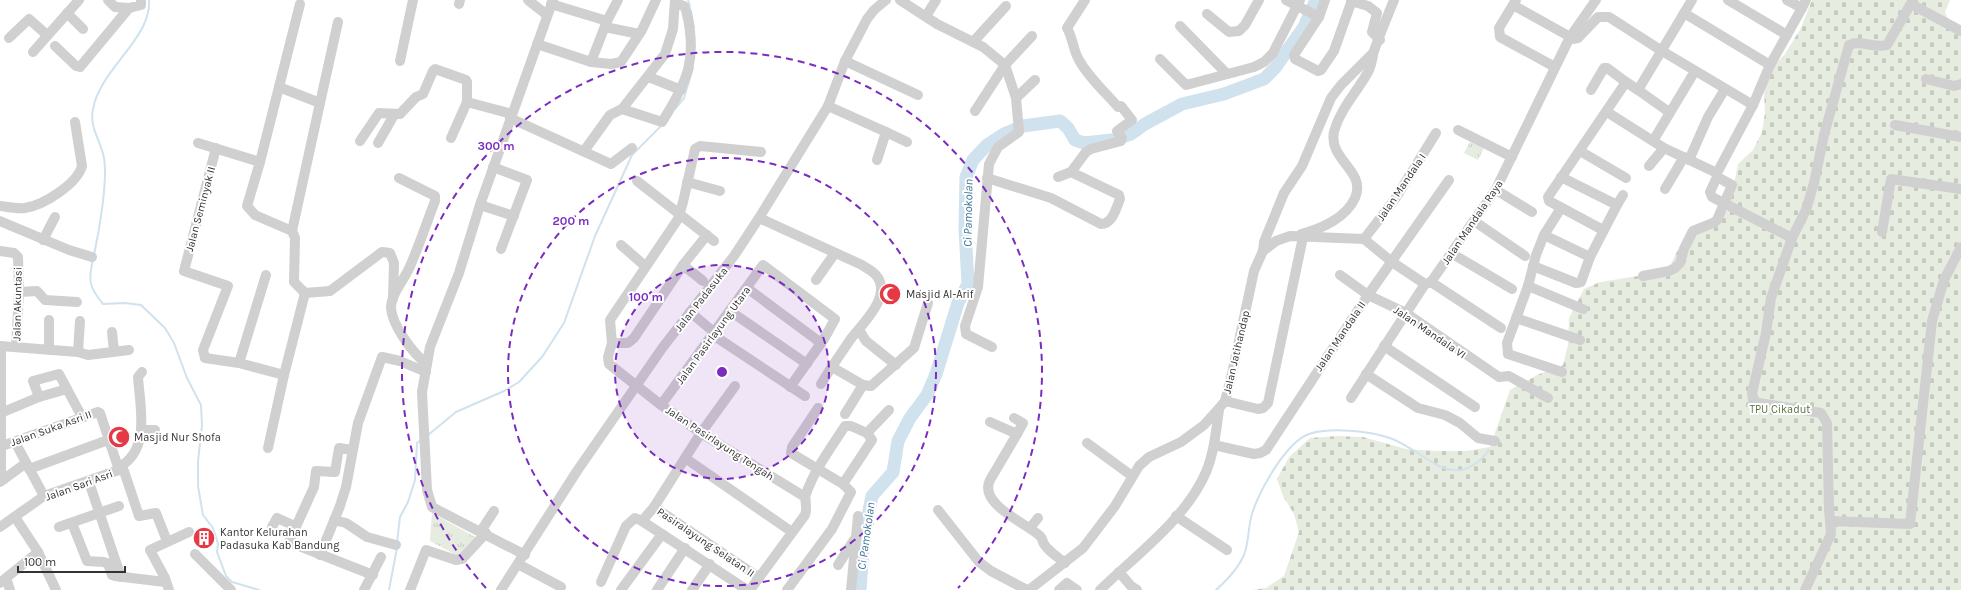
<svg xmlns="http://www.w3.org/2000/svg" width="1961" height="590" font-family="Karla,sans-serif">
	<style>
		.grass { fill: url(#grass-tufts) }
		.cemetery { fill: url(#cemetery-stones) }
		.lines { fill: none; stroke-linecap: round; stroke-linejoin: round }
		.stream { stroke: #cfe2ee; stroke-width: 2 }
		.river { stroke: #cfe2ee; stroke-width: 13 }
		.minor { stroke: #d0d0d0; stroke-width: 10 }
		.ring { fill: none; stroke: #7b2cbf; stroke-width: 2; stroke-dasharray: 7 5 }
		.labels { text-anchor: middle; stroke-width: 4; stroke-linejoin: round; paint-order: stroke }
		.street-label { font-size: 11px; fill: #333; stroke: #fff }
		.poi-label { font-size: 11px; fill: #333; stroke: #fff; text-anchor: start }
		.park-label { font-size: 11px; fill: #56703f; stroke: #fff }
		.water-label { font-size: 12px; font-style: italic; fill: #3f7597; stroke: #fff }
		.centre { fill: #7b2cbf; stroke: #fff; stroke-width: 2 }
		.ring-label { font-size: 12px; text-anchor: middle; font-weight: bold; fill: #7b2cbf; stroke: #fff; stroke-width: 4; stroke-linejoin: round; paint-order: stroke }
	</style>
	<defs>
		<pattern id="grass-tufts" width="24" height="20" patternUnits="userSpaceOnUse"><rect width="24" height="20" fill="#e6ecdf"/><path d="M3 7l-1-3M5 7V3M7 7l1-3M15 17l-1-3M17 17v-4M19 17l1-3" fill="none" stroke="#c6cbc0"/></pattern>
		<pattern id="cemetery-stones" width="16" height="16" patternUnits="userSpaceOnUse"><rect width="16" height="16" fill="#e6ecdf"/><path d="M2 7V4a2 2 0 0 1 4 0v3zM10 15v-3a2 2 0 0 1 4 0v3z" fill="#c6cbc0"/></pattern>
	</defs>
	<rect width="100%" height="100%" fill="#fff"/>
	<g class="grass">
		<path d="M1470,142L1484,148L1478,160L1464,153Z"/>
		<path d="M432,513L477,538L458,556L430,541Z"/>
	</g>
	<path class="cemetery" d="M1812,0H1950L1945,12L1950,24L1961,29V590H1252L1266,588L1284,576L1299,532L1294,514L1283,496L1277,479L1289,457L1310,438L1337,436L1363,437L1406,449L1437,451H1467L1490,447L1510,390L1537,375L1563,365L1568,345L1569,318L1584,289L1600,282L1651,274L1670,266L1688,229L1712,222L1729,210L1738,164L1753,150L1762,132L1765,113L1764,93L1768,72L1785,54L1801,28Z"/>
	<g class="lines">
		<g class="stream">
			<path d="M688,0L690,6"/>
			<path d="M691,11L694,28"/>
			<path d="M675,109L684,98L693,68"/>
			<path d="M94,255C99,232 108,180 104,158C101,141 89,128 93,109C100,69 152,38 149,0"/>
			<path d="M93,259C88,281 89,287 103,304L125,303L141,305L165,328L174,343L187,378L201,405L202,425L198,461V486L203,515L213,528L218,544L217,552L226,576L232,582L259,590"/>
			<path d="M428,435L456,412L504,391L519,382L542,357L564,323L595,236L632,155L662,125"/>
			<path d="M397,542L400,517L408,502L415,480L417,443L421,440"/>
			<path d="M389,590L397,548"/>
			<path d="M1216,590C1227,580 1238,569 1244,555C1249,542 1248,527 1252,514C1259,491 1286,442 1309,434C1330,427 1369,431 1390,438C1426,451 1454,496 1489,450"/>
		</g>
		<path class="river" d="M860,590L864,535L872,496L893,472L898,441L910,418L927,395L936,374L958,303L968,284L965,229L966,177L973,160L987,145L1004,134L1023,126L1060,121L1068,128L1075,140L1084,143L1112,140L1131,134L1145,124L1182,104L1224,94L1264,79L1275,68L1304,27L1316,0"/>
		<g class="minor">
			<path d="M108,0L115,7L129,8L141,5V0"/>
			<path d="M528,0L547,15"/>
			<path d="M900,0L937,24L983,47L1005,65L1016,98L1019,132L998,147L989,164L978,287L965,326L966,334L992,347"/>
			<path d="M1286,0L1319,17"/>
			<path d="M1325,0L1319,17L1294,55L1295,59L1318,71L1321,70L1334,51L1352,0"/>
			<path d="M1516,0L1499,28L1500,37L1555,67"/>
			<path d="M1728,0L1787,35"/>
			<path d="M1787,0L1802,8L1806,0"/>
			<path d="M1351,1L1368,6L1377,13L1372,32L1380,40"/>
			<path d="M459,4L460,0"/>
			<path d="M551,4L607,21"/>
			<path d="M1911,4L1961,31"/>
			<path d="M1513,5L1574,39L1578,38L1598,17H1609L1662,51L1753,105"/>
			<path d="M67,13L83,29"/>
			<path d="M1684,13L1770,65"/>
			<path d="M1207,14L1229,32L1239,31L1245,25L1259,0"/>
			<path d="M926,16L936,0"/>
			<path d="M1180,26L1227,74"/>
			<path d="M605,27L639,34"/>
			<path d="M9,38L29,19L47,35"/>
			<path d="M973,42L1006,6"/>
			<path d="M537,44L591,62L607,21L618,0"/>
			<path d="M55,46L76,66L80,67L129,8"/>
			<path d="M33,52L79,0"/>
			<path d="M1160,59L1186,85L1254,67L1264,62L1273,53L1300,0"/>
			<path d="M400,61L413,0"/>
			<path d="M845,61L918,95"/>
			<path d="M591,62L611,64L621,62L642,30L656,0"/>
			<path d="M649,77L681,90"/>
			<path d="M1926,79L1954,86L1961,84"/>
			<path d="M1626,82L1638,90L1692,0"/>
			<path d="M279,87L320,103L338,22"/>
			<path d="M1591,90L1604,68H1607L1626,82L1548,197L1549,201L1603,230"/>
			<path d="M1638,90L1669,112"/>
			<path d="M1016,98L1035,80"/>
			<path d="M467,102L512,114"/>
			<path d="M828,106L886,132L877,160"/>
			<path d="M622,109L662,122C688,81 698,58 686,10L684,6L675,3"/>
			<path d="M975,111L1005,65L1032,36"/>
			<path d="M1607,112L1664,148L1717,173L1753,105L1770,65L1802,8"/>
			<path d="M510,118L611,164L632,148"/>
			<path d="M1895,125L1961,137"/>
			<path d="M1458,130L1512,157"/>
			<path d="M886,132L907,142"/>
			<path d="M360,141L379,113L400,114L416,97L423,94L433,71L435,69L466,80L467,82V102L451,138"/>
			<path d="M1653,141L1695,71"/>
			<path d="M198,143L260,162L247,206L255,215L292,231L295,238L294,282L305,293L330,291L382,252L390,253L394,263L393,299"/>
			<path d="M378,143L394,115"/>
			<path d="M216,148L184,271L228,286L203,350L205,358L239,363"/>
			<path d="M584,151L610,115L622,109L665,54L673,29L675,0"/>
			<path d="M1580,151L1626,178"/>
			<path d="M761,152L700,146L695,149L683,202L678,219L610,320L612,343L608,357L609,364L661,405L701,433L805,497"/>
			<path d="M1689,160L1708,117L1725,89"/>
			<path d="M260,162L300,4"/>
			<path d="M1649,166L1664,148"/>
			<path d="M493,167L527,180L501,249"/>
			<path d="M1058,177L1071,172L1086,152L1091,149L1121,141L1122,138L1117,131L1132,120L1121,106L1118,107C1105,92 1089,78 1079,60C1073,50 1073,38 1067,28L1085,0"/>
			<path d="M1717,177L1710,192L1712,197L1792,238"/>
			<path d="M399,178L435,196V201C427,222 420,243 411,264C406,278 391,293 391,308C392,325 413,354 427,364"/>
			<path d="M987,178L1051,198L1101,224C1113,224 1116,208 1120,199L1119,195L1071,172"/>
			<path d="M637,181L714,241"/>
			<path d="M687,182L720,191"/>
			<path d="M1665,189L1684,157"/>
			<path d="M1496,190L1532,212"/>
			<path d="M480,205L514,216"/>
			<path d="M1617,205L1623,195"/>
			<path d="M0,206C8,207 17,209 25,208C44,205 77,184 82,166L75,122"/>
			<path d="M1561,208L1544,235L1536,255L1528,286L1507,343L1508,354L1562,372"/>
			<path d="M759,218L862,265C866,268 871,270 875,274C895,295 861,325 850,340C840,355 830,369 821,384"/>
			<path d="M0,221L69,250L92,257"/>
			<path d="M1474,221L1525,256"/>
			<path d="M292,231L320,103"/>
			<path d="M1882,232L1891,179L1961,189"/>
			<path d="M1301,234C1321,229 1346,218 1355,198C1367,171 1328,160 1334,132C1340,109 1357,92 1368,72C1372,65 1372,58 1374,51C1380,34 1387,17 1394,0"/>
			<path d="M1544,235L1590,257"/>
			<path d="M1364,239L1395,199L1436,133"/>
			<path d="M43,240L55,217"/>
			<path d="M621,245L645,266"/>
			<path d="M0,251L14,253L18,257L19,292L16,347"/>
			<path d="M1263,251L1264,242L1284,193L1302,166L1331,98L1341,85L1372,54"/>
			<path d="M1451,253L1512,289"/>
			<path d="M683,265L703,281"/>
			<path d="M1533,266L1576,283L1581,282L1590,257L1617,205L1561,177"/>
			<path d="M266,275L239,363L284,375"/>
			<path d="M1340,275L1368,295L1406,313L1499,377L1509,376L1548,398"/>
			<path d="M1643,276L1669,271L1675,268L1680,263L1684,249L1693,231L1713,223L1717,220L1732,185L1717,177V173"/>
			<path d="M816,280L835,253"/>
			<path d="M1431,282L1501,328"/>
			<path d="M1528,286L1583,309"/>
			<path d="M747,288L821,343"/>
			<path d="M19,292L37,291L45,300L77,302"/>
			<path d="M730,311L807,364"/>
			<path d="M690,312L715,333"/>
			<path d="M1516,318L1580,340"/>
			<path d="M859,330L866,341L896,365"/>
			<path d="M112,332L114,351"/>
			<path d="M713,335L805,396"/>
			<path d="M612,343H628L634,338L683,265L707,235"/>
			<path d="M0,346L78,352L88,355L129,350"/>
			<path d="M1,346V473L4,479"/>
			<path d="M1384,346L1475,407"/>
			<path d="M49,350V320"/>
			<path d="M78,352L80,321"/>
			<path d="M832,367L863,385L871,386L914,348L928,303"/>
			<path d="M1366,374L1418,408L1445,415L1460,423L1478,438L1495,441"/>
			<path d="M735,386L701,433L654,507L642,521L747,590"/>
			<path d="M39,397L33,381L59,374L67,389"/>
			<path d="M1351,398L1425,284"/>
			<path d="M1225,401L1258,409L1263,408L1268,403L1303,237"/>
			<path d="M661,405L763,265L835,319L824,339L790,387"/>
			<path d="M1,413L39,397L67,389L82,417"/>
			<path d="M845,414L863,385"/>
			<path d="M1014,418L1023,423L1017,434"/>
			<path d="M990,422L1017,434L990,480C978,504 1026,523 1040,536C1043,539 1042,541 1044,544C1048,551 1059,558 1065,563"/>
			<path d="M142,430H155"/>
			<path d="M15,442L44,496"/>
			<path d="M1087,443L1132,476"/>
			<path d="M1214,445L1254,454L1260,453L1266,450L1368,295L1449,180"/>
			<path d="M2,446L98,412L100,413L119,470"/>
			<path d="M268,448L284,375L305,293"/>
			<path d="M352,450L339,448L335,472L316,471L314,487L289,542L373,575"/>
			<path d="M685,458L792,532"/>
			<path d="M119,467C151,450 140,407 138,377L142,372"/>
			<path d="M29,469L108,440"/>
			<path d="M119,470L124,471L139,516L156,513L167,541"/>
			<path d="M0,482L26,463"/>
			<path d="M89,482L121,577"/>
			<path d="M843,484L872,440L867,433L889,410"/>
			<path d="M654,507L758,577"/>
			<path d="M938,510L979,562L991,571L1027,590"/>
			<path d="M1176,516L1227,550"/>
			<path d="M15,517L38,552L56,590"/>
			<path d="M334,520L346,523L367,537L396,545"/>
			<path d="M1830,521L1910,524L1932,321L1944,280L1961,247"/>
			<path d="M72,523L87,561L104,562L108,564L115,561"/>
			<path d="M0,527L44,496L119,470"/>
			<path d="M59,527L119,506"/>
			<path d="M272,527L277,518L295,526"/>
			<path d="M1030,528L1038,518"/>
			<path d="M481,531L494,511"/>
			<path d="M195,554L231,590"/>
			<path d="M320,555L340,506L346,487L358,423L382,357L400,361L426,372"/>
			<path d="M525,555L432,507L427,490L422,392L430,347L459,273L480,205L553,0"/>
			<path d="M108,564L112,575L115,576L165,582"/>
			<path d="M518,564L561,587"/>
			<path d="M838,565L854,540"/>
			<path d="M1119,572L1131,586L1137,590"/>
			<path d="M6,578L10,590"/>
			<path d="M601,582L626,526L635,518L642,521"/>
			<path d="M0,583L38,552"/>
			<path d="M169,590L165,578L150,550L189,532"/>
			<path d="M364,590L381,557"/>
			<path d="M410,590L426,550L456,560L462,559L486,533"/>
			<path d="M501,590L577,471L663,347L734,256L759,218L828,106L845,61L867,19L874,10L886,0"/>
			<path d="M621,590L662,534"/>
			<path d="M657,590L685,548"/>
			<path d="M692,590L710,564"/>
			<path d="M750,590L805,515C808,507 804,501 806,494C815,469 830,449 845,426H851L867,433"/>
			<path d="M787,590L832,529L851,492L843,484L791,453L792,447L818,408"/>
			<path d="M851,590L858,516"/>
			<path d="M1029,590L1083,548L1115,506L1139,466L1149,457L1181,442L1204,425L1221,406L1225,401L1231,378L1254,271L1263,251L1276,241L1290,236L1364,239L1392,262L1425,284L1431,282L1496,189L1570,37L1596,0"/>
			<path d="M1059,590L1067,583L1077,590"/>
			<path d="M1100,590C1135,556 1186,519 1206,472C1214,453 1216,431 1219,410"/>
			<path d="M1805,590L1831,534L1829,509L1827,423L1821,413L1759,403L1753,400L1752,393L1766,333L1771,298L1792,238L1806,210L1814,183L1824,135L1849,45C1860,39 1875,49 1887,45L1913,0"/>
		</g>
	</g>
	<circle cx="722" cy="372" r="107" fill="#7b2cbf" fill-opacity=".12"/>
	<g class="ring">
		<circle cx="722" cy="372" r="107"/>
		<circle cx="722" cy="372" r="214"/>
		<path d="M486 588A320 320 0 1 1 958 588"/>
	</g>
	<defs>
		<g id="mosque-disc" transform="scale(1.15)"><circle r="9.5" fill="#e63946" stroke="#fff"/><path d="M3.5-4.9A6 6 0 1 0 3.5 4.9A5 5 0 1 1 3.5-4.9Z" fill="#fff"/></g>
		<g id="building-disc" transform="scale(1.15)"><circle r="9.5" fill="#e63946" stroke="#fff"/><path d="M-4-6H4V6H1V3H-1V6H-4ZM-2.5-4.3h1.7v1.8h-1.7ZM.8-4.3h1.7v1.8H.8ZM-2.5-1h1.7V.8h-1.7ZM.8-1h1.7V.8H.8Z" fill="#fff"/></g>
	</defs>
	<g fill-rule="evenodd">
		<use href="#mosque-disc" x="890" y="294"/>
		<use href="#mosque-disc" x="119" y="437"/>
		<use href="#building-disc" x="204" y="538"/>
	</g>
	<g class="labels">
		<g class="street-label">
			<text transform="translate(1401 187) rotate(-56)" y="4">Jalan Mandala I</text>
			<text transform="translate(200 209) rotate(-75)" y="4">Jalan Seminyak II</text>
			<text transform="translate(1472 222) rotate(-56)" y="4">Jalan Mandala Raya</text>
			<text transform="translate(701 299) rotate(-52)" y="4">Jalan Padasuka</text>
			<text transform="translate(17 304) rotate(-89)" y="4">Jalan Akuntasi</text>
			<text transform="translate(1430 332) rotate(34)" y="4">Jalan Mandala VI</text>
			<text transform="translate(713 335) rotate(-54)" y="4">Jalan Pasirlayung Utara</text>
			<text transform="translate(1340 336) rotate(-56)" y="4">Jalan Mandala II</text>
			<text transform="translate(1236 352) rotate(-77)" y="4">Jalan Jatihandap</text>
			<text transform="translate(51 428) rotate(-20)" y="4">Jalan Suka Asri II</text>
			<text transform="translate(720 443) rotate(33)" y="4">Jalan Pasirlayung Tengah</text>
			<text transform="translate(79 485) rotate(-20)" y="4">Jalan Sari Asri</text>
			<text transform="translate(706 542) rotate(34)" y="4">Pasiralayung Selatan II</text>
		</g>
		<g class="poi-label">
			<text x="906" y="298">Masjid Al-Arif</text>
			<text x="134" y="441">Masjid Nur Shofa</text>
			<text x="220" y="536">Kantor Kelurahan<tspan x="220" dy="13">Padasuka Kab Bandung</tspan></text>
		</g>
		<g class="park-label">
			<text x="1780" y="413">TPU Cikadut</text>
		</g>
		<g class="water-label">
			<text transform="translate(968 213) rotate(-89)" y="4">Ci Pamokolan</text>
			<text transform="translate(866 536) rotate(-82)" y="4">Ci Pamokolan</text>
		</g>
	</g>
	<circle cx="722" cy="372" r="6" class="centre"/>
	<g class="ring-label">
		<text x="496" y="150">300 m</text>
		<text x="571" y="225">200 m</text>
		<text x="646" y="301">100 m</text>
	</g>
	<path d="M18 566v6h107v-6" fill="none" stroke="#333333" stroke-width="2"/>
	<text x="24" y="566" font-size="12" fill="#333333" stroke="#ffffff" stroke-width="3" paint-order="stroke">100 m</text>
</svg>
